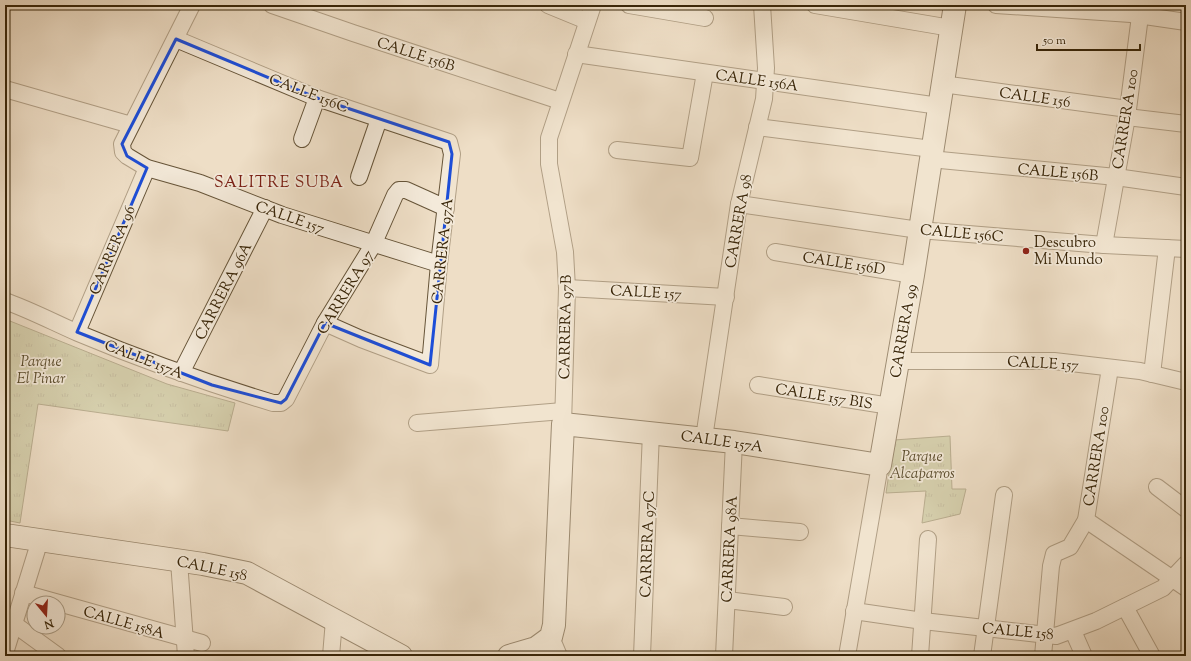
<svg xmlns="http://www.w3.org/2000/svg" width="1191" height="661" font-family="'Sorts Mill Goudy',serif">
	<style>
		.park { fill: url(#park-tufts); stroke: #7a734e }
		.lines { fill: none; stroke-linecap: round; stroke-linejoin: round }
		.street-casing { stroke: #665438; stroke-width: 18 }
		.secondary-casing { stroke: #392609; stroke-width: 24 }
		.street { stroke: #f4eada; stroke-width: 16 }
		.secondary { stroke: #f4eada; stroke-width: 22 }
		.marked { fill: none; stroke: #1d4ed8; stroke-width: 3; stroke-linejoin: round }
		.poi-dot { fill: #8f2418; stroke: #f4eada; stroke-width: 1.5 }
		.labels { text-anchor: middle; stroke-width: 3.5; stroke-linejoin: round; paint-order: stroke }
		.street-label { font-size: 15px; fill: #392609; stroke: #f4eada }
		.poi-label { font-size: 15px; fill: #392609; stroke: #f4eada; text-anchor: start }
		.park-label { font-size: 15px; font-style: italic; fill: #5a4c2c; stroke: #f4eada }
		.neighbourhood-label { font-size: 16px; letter-spacing: 1px; fill: #7a1f14; stroke: #f4eada }
	</style>
	<defs>
		<pattern id="park-tufts" width="24" height="20" patternUnits="userSpaceOnUse"><rect width="24" height="20" fill="#bbc093"/><path d="M3 7l-1-3M5 7V3M7 7l1-3M15 17l-1-3M17 17v-4M19 17l1-3" fill="none" stroke="#999c76"/></pattern>
	</defs>
	<rect width="100%" height="100%" fill="#eedec6"/>
	<filter id="stains"><feTurbulence type="fractalNoise" baseFrequency=".005" numOctaves="4"/><feColorMatrix values="0 0 0 0 .2 0 0 0 0 .09 0 0 0 0 .02 0 0 0 .5 -.17"/></filter>
	<radialGradient id="worn" r=".72"><stop offset=".6" stop-color="#630" stop-opacity="0"/><stop offset="1" stop-color="#630" stop-opacity=".3"/></radialGradient>
	<g class="park">
		<path d="M5,319L167,384L235,403L228,431L38,404L20,523L5,520Z"/>
		<path d="M950,436L952,489H966L960,514L922,523L926,491L886,493L894,440Z"/>
	</g>
	<g class="lines">
		<g class="street-casing">
			<g id="street">
				<path d="M192,5L122,144L123,152L127,156L147,168L200,183L282,215L439,264"/>
				<path d="M272,5L353,33L560,101"/>
				<path d="M548,5L587,21"/>
				<path d="M629,5L705,18"/>
				<path d="M815,5L951,28"/>
				<path d="M996,5L1131,14L1186,22"/>
				<path d="M176,39L317,98L449,142L452,154L439,264L430,365L361,339L325,323"/>
				<path d="M576,54L939,106"/>
				<path d="M942,84L1128,109"/>
				<path d="M5,89L131,125"/>
				<path d="M1127,117L1186,124"/>
				<path d="M757,127L932,149"/>
				<path d="M302,139L317,98"/>
				<path d="M617,150L690,158L705,73"/>
				<path d="M930,159L1116,177L1186,187"/>
				<path d="M359,177L379,119"/>
				<path d="M739,204L919,230L1104,245L1186,249"/>
				<path d="M1104,245L1127,117L1140,16"/>
				<path d="M775,252L913,275"/>
				<path d="M567,288L726,297"/>
				<path d="M5,301C30,310 53,322 78,333C142,360 207,383 273,403H281L286,399L325,323L373,245L395,195L399,190H406L446,208"/>
				<path d="M77,332L147,168"/>
				<path d="M899,361H1054L1140,371L1186,382"/>
				<path d="M181,373L265,208"/>
				<path d="M1152,374L1167,248"/>
				<path d="M758,385L890,406"/>
				<path d="M417,423L563,411"/>
				<path d="M563,424L567,288L565,252L549,164V138L593,5"/>
				<path d="M704,438L739,204L764,99L766,68L762,5"/>
				<path d="M1157,487L1186,509"/>
				<path d="M1086,520L1186,588"/>
				<path d="M730,526L800,532"/>
				<path d="M179,561L186,656"/>
				<path d="M23,593L202,643"/>
				<path d="M727,600L784,607"/>
				<path d="M1125,607L1152,656"/>
				<path d="M854,611L923,621L1056,636L1096,621L1163,588L1186,564"/>
				<path d="M14,624L58,656"/>
				<path d="M1073,631L1084,656"/>
				<path d="M551,637L559,656"/>
				<path d="M5,653L40,540"/>
				<path d="M331,656L334,620"/>
				<path d="M642,656L651,432"/>
				<path d="M724,656L734,442"/>
				<path d="M847,656L880,465"/>
				<path d="M920,656L928,539"/>
				<path d="M982,656L1004,495"/>
				<path d="M1043,656L1051,566L1054,554L1070,547L1086,520L1110,368"/>
			</g>
		</g>
		<g class="secondary-casing">
			<g id="secondary">
				<path d="M5,535L203,564L247,573L401,656"/>
				<path d="M509,656L536,648L551,637L554,625L563,424L734,442L880,465L913,275L955,5"/>
			</g>
		</g>
		<use href="#street" class="street"/>
		<use href="#secondary" class="secondary"/>
	</g>
	<path d="M0 0H1191V661H0ZM176,39L317,98L449,142L452,154L430,365L325,323L286,399L281,403L212,385L77,332L147,168L127,156L122,144Z" fill="#eedec6" fill-opacity=".55" fill-rule="evenodd"/>
	<path class="marked" d="M176,39L317,98L449,142L452,154L430,365L325,323L286,399L281,403L212,385L77,332L147,168L127,156L122,144Z"/>
	<circle class="poi-dot" cx="1026" cy="251" r="4"/>
	<g class="labels">
		<g class="street-label">
			<text transform="translate(416 54) rotate(18)" y="5">CALLE 156B</text>
			<text transform="translate(757 80) rotate(8)" y="5">CALLE 156A</text>
			<text transform="translate(309 93) rotate(21)" y="5">CALLE 156C</text>
			<text transform="translate(1035 97) rotate(8)" y="5">CALLE 156</text>
			<text transform="translate(1125 119) rotate(-81)" y="5">CARRERA 100</text>
			<text transform="translate(1058 172) rotate(5)" y="5">CALLE 156B</text>
			<text transform="translate(290 217) rotate(19)" y="5">CALLE 157</text>
			<text transform="translate(738 221) rotate(-80)" y="5">CARRERA 98</text>
			<text transform="translate(962 233) rotate(5)" y="5">CALLE 156C</text>
			<text transform="translate(112 250) rotate(-67)" y="5">CARRERA 96</text>
			<text transform="translate(442 251) rotate(-84)" y="5">CARRERA 97A</text>
			<text transform="translate(844 263) rotate(9)" y="5">CALLE 156D</text>
			<text transform="translate(223 291) rotate(-63)" y="5">CARRERA 96A</text>
			<text transform="translate(345 292) rotate(-59)" y="5">CARRERA 97</text>
			<text transform="translate(646 292) rotate(3)" y="5">CALLE 157</text>
			<text transform="translate(565 327) rotate(-89)" y="5">CARRERA 97B</text>
			<text transform="translate(903 331) rotate(-80)" y="5">CARRERA 99</text>
			<text transform="translate(144 359) rotate(21)" y="5">CALLE 157A</text>
			<text transform="translate(1043 363) rotate(3)" y="5">CALLE 157</text>
			<text transform="translate(824 396) rotate(9)" y="5">CALLE 157 BIS</text>
			<text transform="translate(722 441) rotate(8)" y="5">CALLE 157A</text>
			<text transform="translate(1096 456) rotate(-81)" y="5">CARRERA 100</text>
			<text transform="translate(647 544) rotate(-88)" y="5">CARRERA 97C</text>
			<text transform="translate(729 549) rotate(-87)" y="5">CARRERA 98A</text>
			<text transform="translate(212 568) rotate(12)" y="5">CALLE 158</text>
			<text transform="translate(124 622) rotate(16)" y="5">CALLE 158A</text>
			<text transform="translate(1018 631) rotate(5)" y="5">CALLE 158</text>
		</g>
		<g class="poi-label">
			<text x="1034" y="247">Descubro<tspan x="1034" dy="17">Mi Mundo</tspan></text>
		</g>
		<g class="park-label">
			<text x="41" y="366">Parque<tspan x="41" dy="17">El Pinar</tspan></text>
			<text x="922" y="461">Parque<tspan x="922" dy="17">Alcaparros</tspan></text>
		</g>
		<g class="neighbourhood-label">
			<text x="279" y="187">SALITRE SUBA</text>
		</g>
	</g>
	<rect width="1191" height="661" fill="none" stroke="#eedec6" stroke-width="20"/>
	<rect x="6" y="6" width="1179" height="649" fill="none" stroke="#392609" stroke-width="2"/>
	<rect x="10" y="10" width="1171" height="641" fill="none" stroke="#392609"/>
	<g transform="translate(46 615) rotate(162)"><circle r="19" fill="#f4eada" stroke="#a99c86"/>
	<path d="M0-3L7 15L0 10L-7 15Z" fill="#8f2418"/>
	<text y="-6" font-size="11" font-weight="bold" text-anchor="middle" fill="#392609">N</text>
	</g>
	<path d="M1037 44v6h103v-6" fill="none" stroke="#392609" stroke-width="2"/>
	<text x="1043" y="44" font-size="12" fill="#392609" stroke="#f4eada" stroke-width="3" paint-order="stroke">50 m</text>
	<rect width="100%" height="100%" filter="url(#stains)"/>
	<rect width="100%" height="100%" fill="url(#worn)"/>
</svg>
